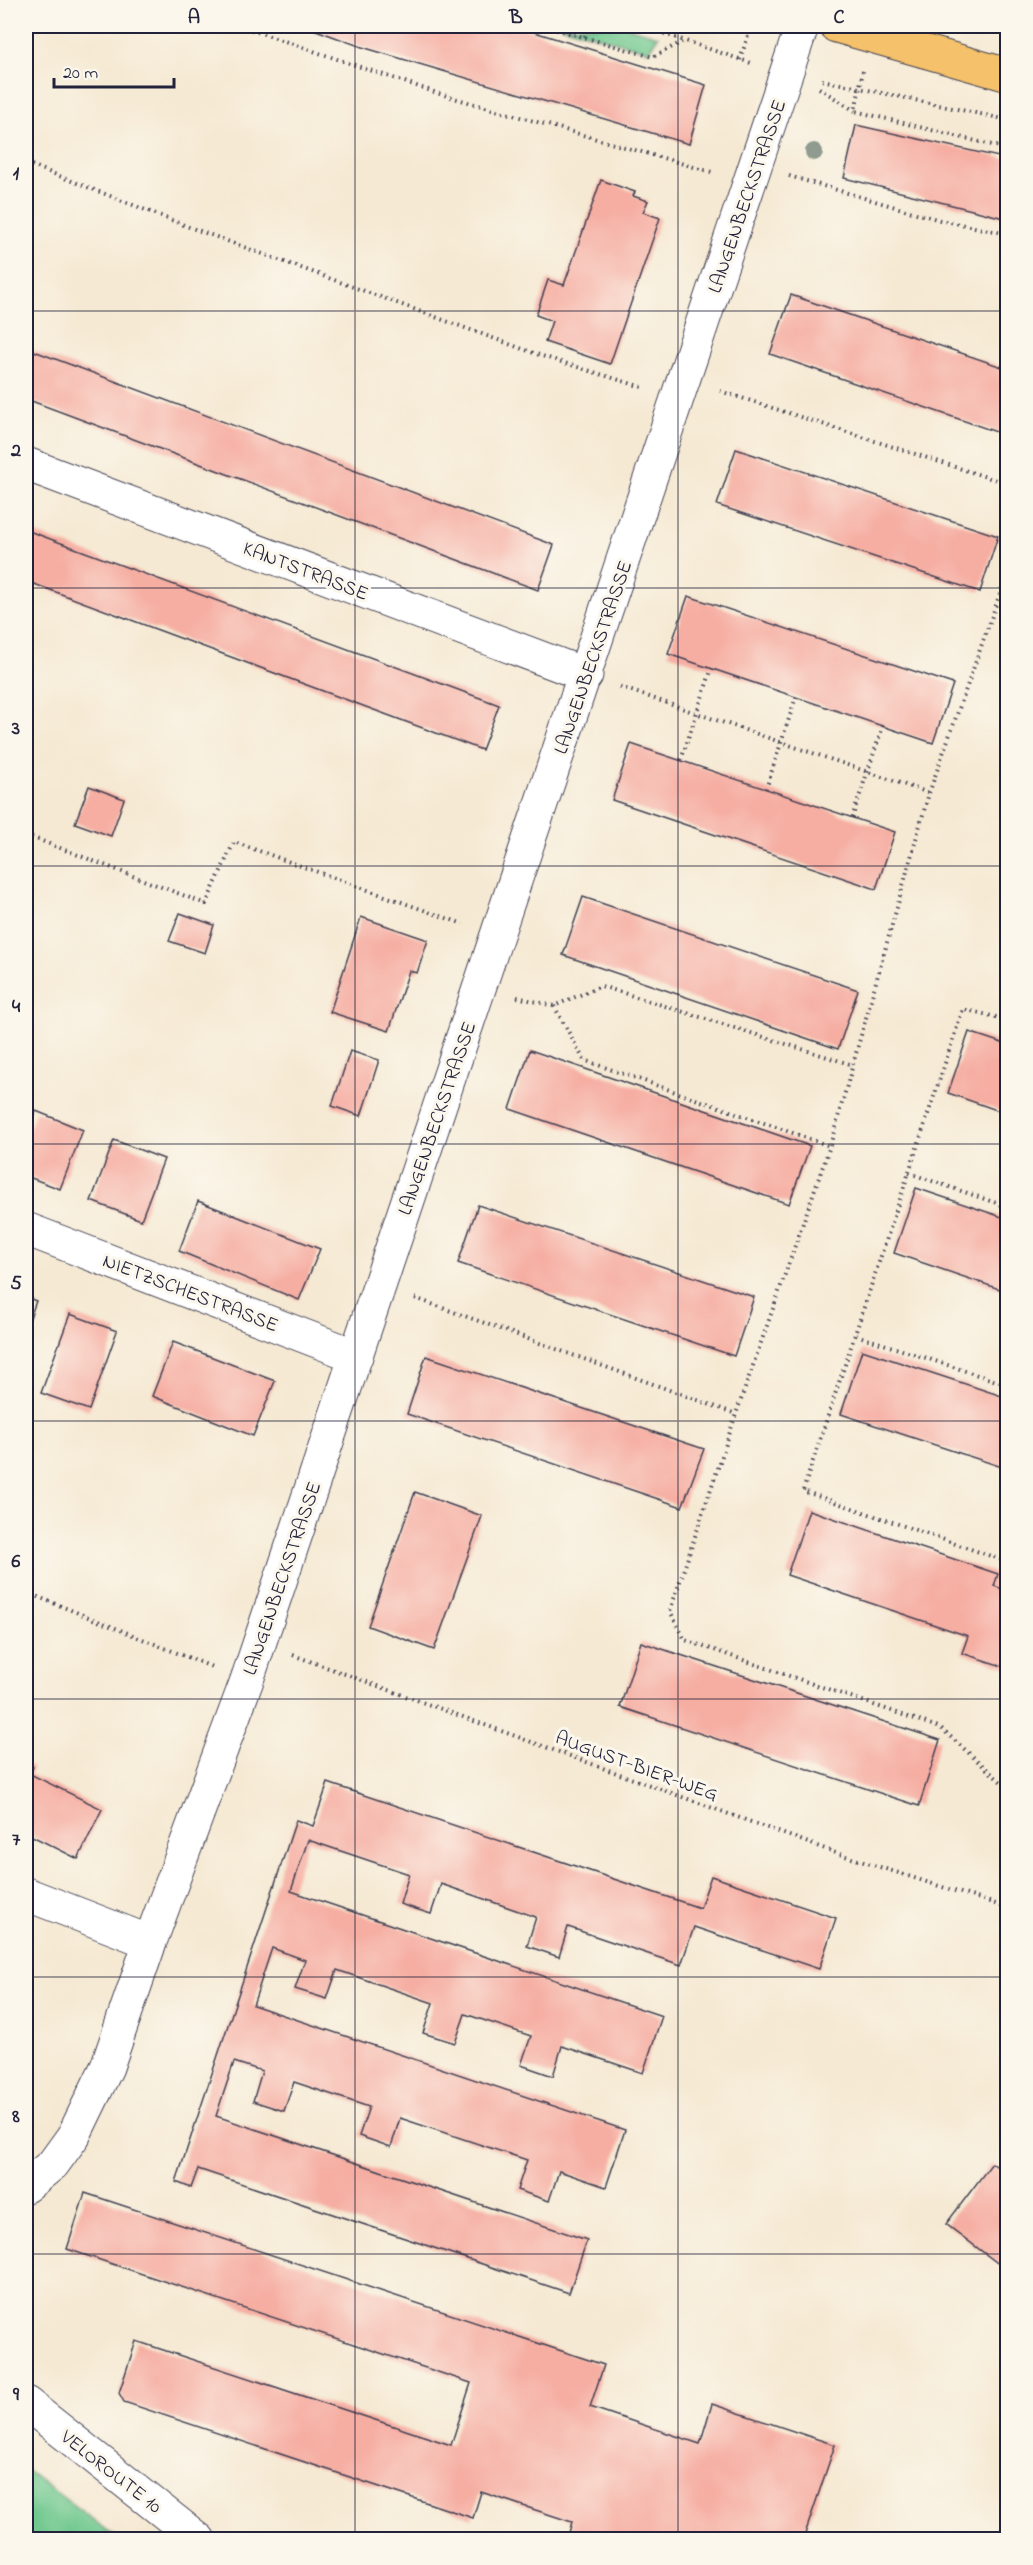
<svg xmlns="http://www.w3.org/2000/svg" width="1033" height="2565" font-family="'Indie Flower',sans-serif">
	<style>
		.green { fill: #70c88e; stroke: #497564; stroke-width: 1.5 }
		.building { fill: #f6aea3 }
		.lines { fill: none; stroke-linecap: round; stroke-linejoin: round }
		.minor-casing { stroke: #424052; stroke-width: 35 }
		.major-casing { stroke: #424052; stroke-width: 35 }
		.path { stroke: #424052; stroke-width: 4; stroke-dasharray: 1.5 4.5; stroke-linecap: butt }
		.minor { stroke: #fff; stroke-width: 33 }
		.major { stroke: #f5c16b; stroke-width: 33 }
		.tree { fill: #909b8f }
		.grid { fill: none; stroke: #22223b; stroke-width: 1.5; stroke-opacity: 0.55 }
		.labels { text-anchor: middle; stroke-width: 6; stroke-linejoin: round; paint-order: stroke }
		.street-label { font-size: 20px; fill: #22223b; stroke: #fbf7ec }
		.neatline { fill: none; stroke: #22223b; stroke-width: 2 }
		.grid-label { font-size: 20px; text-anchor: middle; font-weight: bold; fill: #22223b }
	</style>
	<rect width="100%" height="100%" fill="#fbf7ec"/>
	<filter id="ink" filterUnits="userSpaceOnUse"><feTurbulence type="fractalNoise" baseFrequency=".0167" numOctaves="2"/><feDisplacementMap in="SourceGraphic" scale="12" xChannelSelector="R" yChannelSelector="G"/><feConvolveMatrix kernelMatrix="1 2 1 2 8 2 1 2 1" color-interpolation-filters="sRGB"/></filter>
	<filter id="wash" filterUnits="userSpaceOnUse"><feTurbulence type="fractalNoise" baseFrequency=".008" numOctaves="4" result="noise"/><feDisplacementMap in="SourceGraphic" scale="24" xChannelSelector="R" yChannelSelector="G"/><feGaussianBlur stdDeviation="1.35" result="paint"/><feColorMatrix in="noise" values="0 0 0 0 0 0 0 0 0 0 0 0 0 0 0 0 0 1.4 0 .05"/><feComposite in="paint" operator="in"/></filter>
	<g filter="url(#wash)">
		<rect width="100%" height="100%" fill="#f5e9d3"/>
		<g class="green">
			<path d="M561,26H625L658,36L649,51Z"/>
			<path d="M26,2470L119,2539H26Z"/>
			<path d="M1007,2511V2539H991Z"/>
		</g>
		<g id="blocks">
			<g class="building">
				<path d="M305,26H515L706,85L689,144L362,47Z"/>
				<path d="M856,125L1008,159V219L844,178Z"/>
				<path d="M601,180L635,192L633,196L648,201L643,212L660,218L610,364L545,342L552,321L536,315L548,280L564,285Z"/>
				<path d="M791,295L1008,369V436L770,354Z"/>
				<path d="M26,348L554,545L538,590L26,399Z"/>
				<path d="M736,449L998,536L980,592L717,505Z"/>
				<path d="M26,530L499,705L482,750L26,581Z"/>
				<path d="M688,596L953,684L933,743L668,654Z"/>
				<path d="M631,744L895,832L876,889L612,800Z"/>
				<path d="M89,786L124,799L111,836L75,823Z"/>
				<path d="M583,897L858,990L838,1049L563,955Z"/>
				<path d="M180,913L214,925L205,953L169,941Z"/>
				<path d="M361,917L428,940L417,973L409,971L389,1031L330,1012Z"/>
				<path d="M969,1032L1008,1045V1114L948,1093Z"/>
				<path d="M530,1050L810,1146L789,1204L510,1109Z"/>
				<path d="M350,1051L379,1060L361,1116L332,1106Z"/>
				<path d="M36,1111L83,1130L60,1189L26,1176V1138Z"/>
				<path d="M114,1140L164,1159L141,1220L91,1201Z"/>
				<path d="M916,1188L1008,1219V1292L894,1253Z"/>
				<path d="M198,1201L320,1249L299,1300L179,1251Z"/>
				<path d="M478,1205L754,1297L734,1356L458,1263Z"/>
				<path d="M26,1297L36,1301L26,1329Z"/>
				<path d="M70,1314L117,1331L89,1410L41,1393Z"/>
				<path d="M173,1342L275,1381L253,1436L152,1396Z"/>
				<path d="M862,1350L1008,1398V1469L841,1414Z"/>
				<path d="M426,1356L704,1449L682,1507L407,1414Z"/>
				<path d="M415,1492L482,1516L434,1650L368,1626Z"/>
				<path d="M809,1510L998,1574L994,1586L1008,1591V1668L962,1653L968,1636L787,1575Z"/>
				<path d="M641,1642L940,1740L919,1806L620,1707Z"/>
				<path d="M26,1764L33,1767L30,1774L102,1809L78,1859L26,1833Z"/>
				<path d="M328,1783L700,1908L711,1876L836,1918L819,1969L694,1927L681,1965L568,1927L559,1957L527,1946L536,1917L441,1884L431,1914L400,1904L409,1874L308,1840L291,1891L662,2016L643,2073L562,2046L553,2076L521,2065L531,2036L465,2014L455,2043L423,2033L433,2003L337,1970L327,1999L295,1989L305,1960L272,1948L253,2005L625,2130L606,2187L559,2171L549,2201L517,2190L527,2160L400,2118L391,2147L359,2136L369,2107L294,2082L284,2111L253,2101L262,2071L234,2062L216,2116L587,2240L569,2293L198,2169L191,2188L176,2182L296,1820L313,1826Z"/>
				<path d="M992,2163L1008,2175V2271L946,2224Z"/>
				<path d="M85,2193L604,2365L590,2407L700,2444L712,2404L835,2445L803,2540H567L572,2522L481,2492L473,2518L124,2402L119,2393L136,2341L451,2445L471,2383L67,2249Z"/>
			</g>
		</g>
	</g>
	<g filter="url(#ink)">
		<use href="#blocks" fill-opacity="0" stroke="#424052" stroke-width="1.5"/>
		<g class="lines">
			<g class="minor-casing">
				<g id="minor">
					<path d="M26,464L586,675"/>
					<path d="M26,1229L356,1356"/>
					<path d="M26,1894L150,1942"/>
					<path d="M26,2186L53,2164L74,2135L107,2067L150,1942L247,1680L802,26"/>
					<path d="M26,2403L199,2540"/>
				</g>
			</g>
			<g class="major-casing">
				<path id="major" d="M836,26L1008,75"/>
			</g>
			<g class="path">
				<path d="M240,26L440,94L715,173"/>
				<path d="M545,26L653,57L682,42"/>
				<path d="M641,26L751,63"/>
				<path d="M585,37L590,26"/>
				<path d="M740,60L751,26"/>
				<path d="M863,71L855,111L1008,149"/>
				<path d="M822,80L1008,120"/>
				<path d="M819,88L855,111"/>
				<path d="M26,163L189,227L542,356L642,387"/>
				<path d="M789,176L940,220L1008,234"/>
				<path d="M720,391L1008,484"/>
				<path d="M1008,571L929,793L830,1146L736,1414L670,1611L685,1640L941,1728L1008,1788"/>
				<path d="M620,687L929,793"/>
				<path d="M681,760L712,668"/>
				<path d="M766,789L796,697"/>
				<path d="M852,818L883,726"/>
				<path d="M26,835L206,904L234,842L463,924"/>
				<path d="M517,997L554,1006L601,986L853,1065"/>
				<path d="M554,1006L584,1060L830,1146"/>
				<path d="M1008,1020L963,1009L803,1491L1008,1562"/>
				<path d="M909,1173L1008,1207"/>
				<path d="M415,1298L736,1414"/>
				<path d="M856,1335L1008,1385"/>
				<path d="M26,1592L212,1667"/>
				<path d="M293,1655L836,1853L1008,1908"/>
			</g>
			<use href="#minor" class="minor"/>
			<use href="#major" class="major"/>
		</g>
		<circle class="tree" cx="814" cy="152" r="9"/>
	</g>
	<path class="grid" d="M355,26V2540M678,26V2540M26,311H1008M26,588H1008M26,866H1008M26,1144H1008M26,1421H1008M26,1699H1008M26,1977H1008M26,2254H1008"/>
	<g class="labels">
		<g class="street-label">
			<text transform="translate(746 196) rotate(-71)" y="7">LANGENBECKSTRASSE</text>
			<text transform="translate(306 570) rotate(21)" y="7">KANTSTRASSE</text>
			<text transform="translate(592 657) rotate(-71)" y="7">LANGENBECKSTRASSE</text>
			<text transform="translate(436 1118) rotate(-71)" y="7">LANGENBECKSTRASSE</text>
			<text transform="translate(191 1292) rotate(21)" y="7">NIETZSCHESTRASSE</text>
			<text transform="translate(281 1578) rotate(-71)" y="7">LANGENBECKSTRASSE</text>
			<text transform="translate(637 1765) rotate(20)" y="7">AUGUST-BIER-WEG</text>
			<text transform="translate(112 2471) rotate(38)" y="7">VELOROUTE 10</text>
		</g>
	</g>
	<rect width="1033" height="2565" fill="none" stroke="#fbf7ec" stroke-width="66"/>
	<path d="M54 78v9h120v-9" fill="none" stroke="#22223b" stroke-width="3"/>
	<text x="63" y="78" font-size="18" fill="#22223b" stroke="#fbf7ec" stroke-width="4.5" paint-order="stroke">20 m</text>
	<rect x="33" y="33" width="967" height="2499" class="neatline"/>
	<g class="grid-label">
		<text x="194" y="23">A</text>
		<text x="516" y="23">B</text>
		<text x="839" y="23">C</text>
		<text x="16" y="179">1</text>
		<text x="16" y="456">2</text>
		<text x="16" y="734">3</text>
		<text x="16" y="1012">4</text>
		<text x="16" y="1289">5</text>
		<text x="16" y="1567">6</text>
		<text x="16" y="1845">7</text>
		<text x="16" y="2122">8</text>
		<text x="16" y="2400">9</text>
	</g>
</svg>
